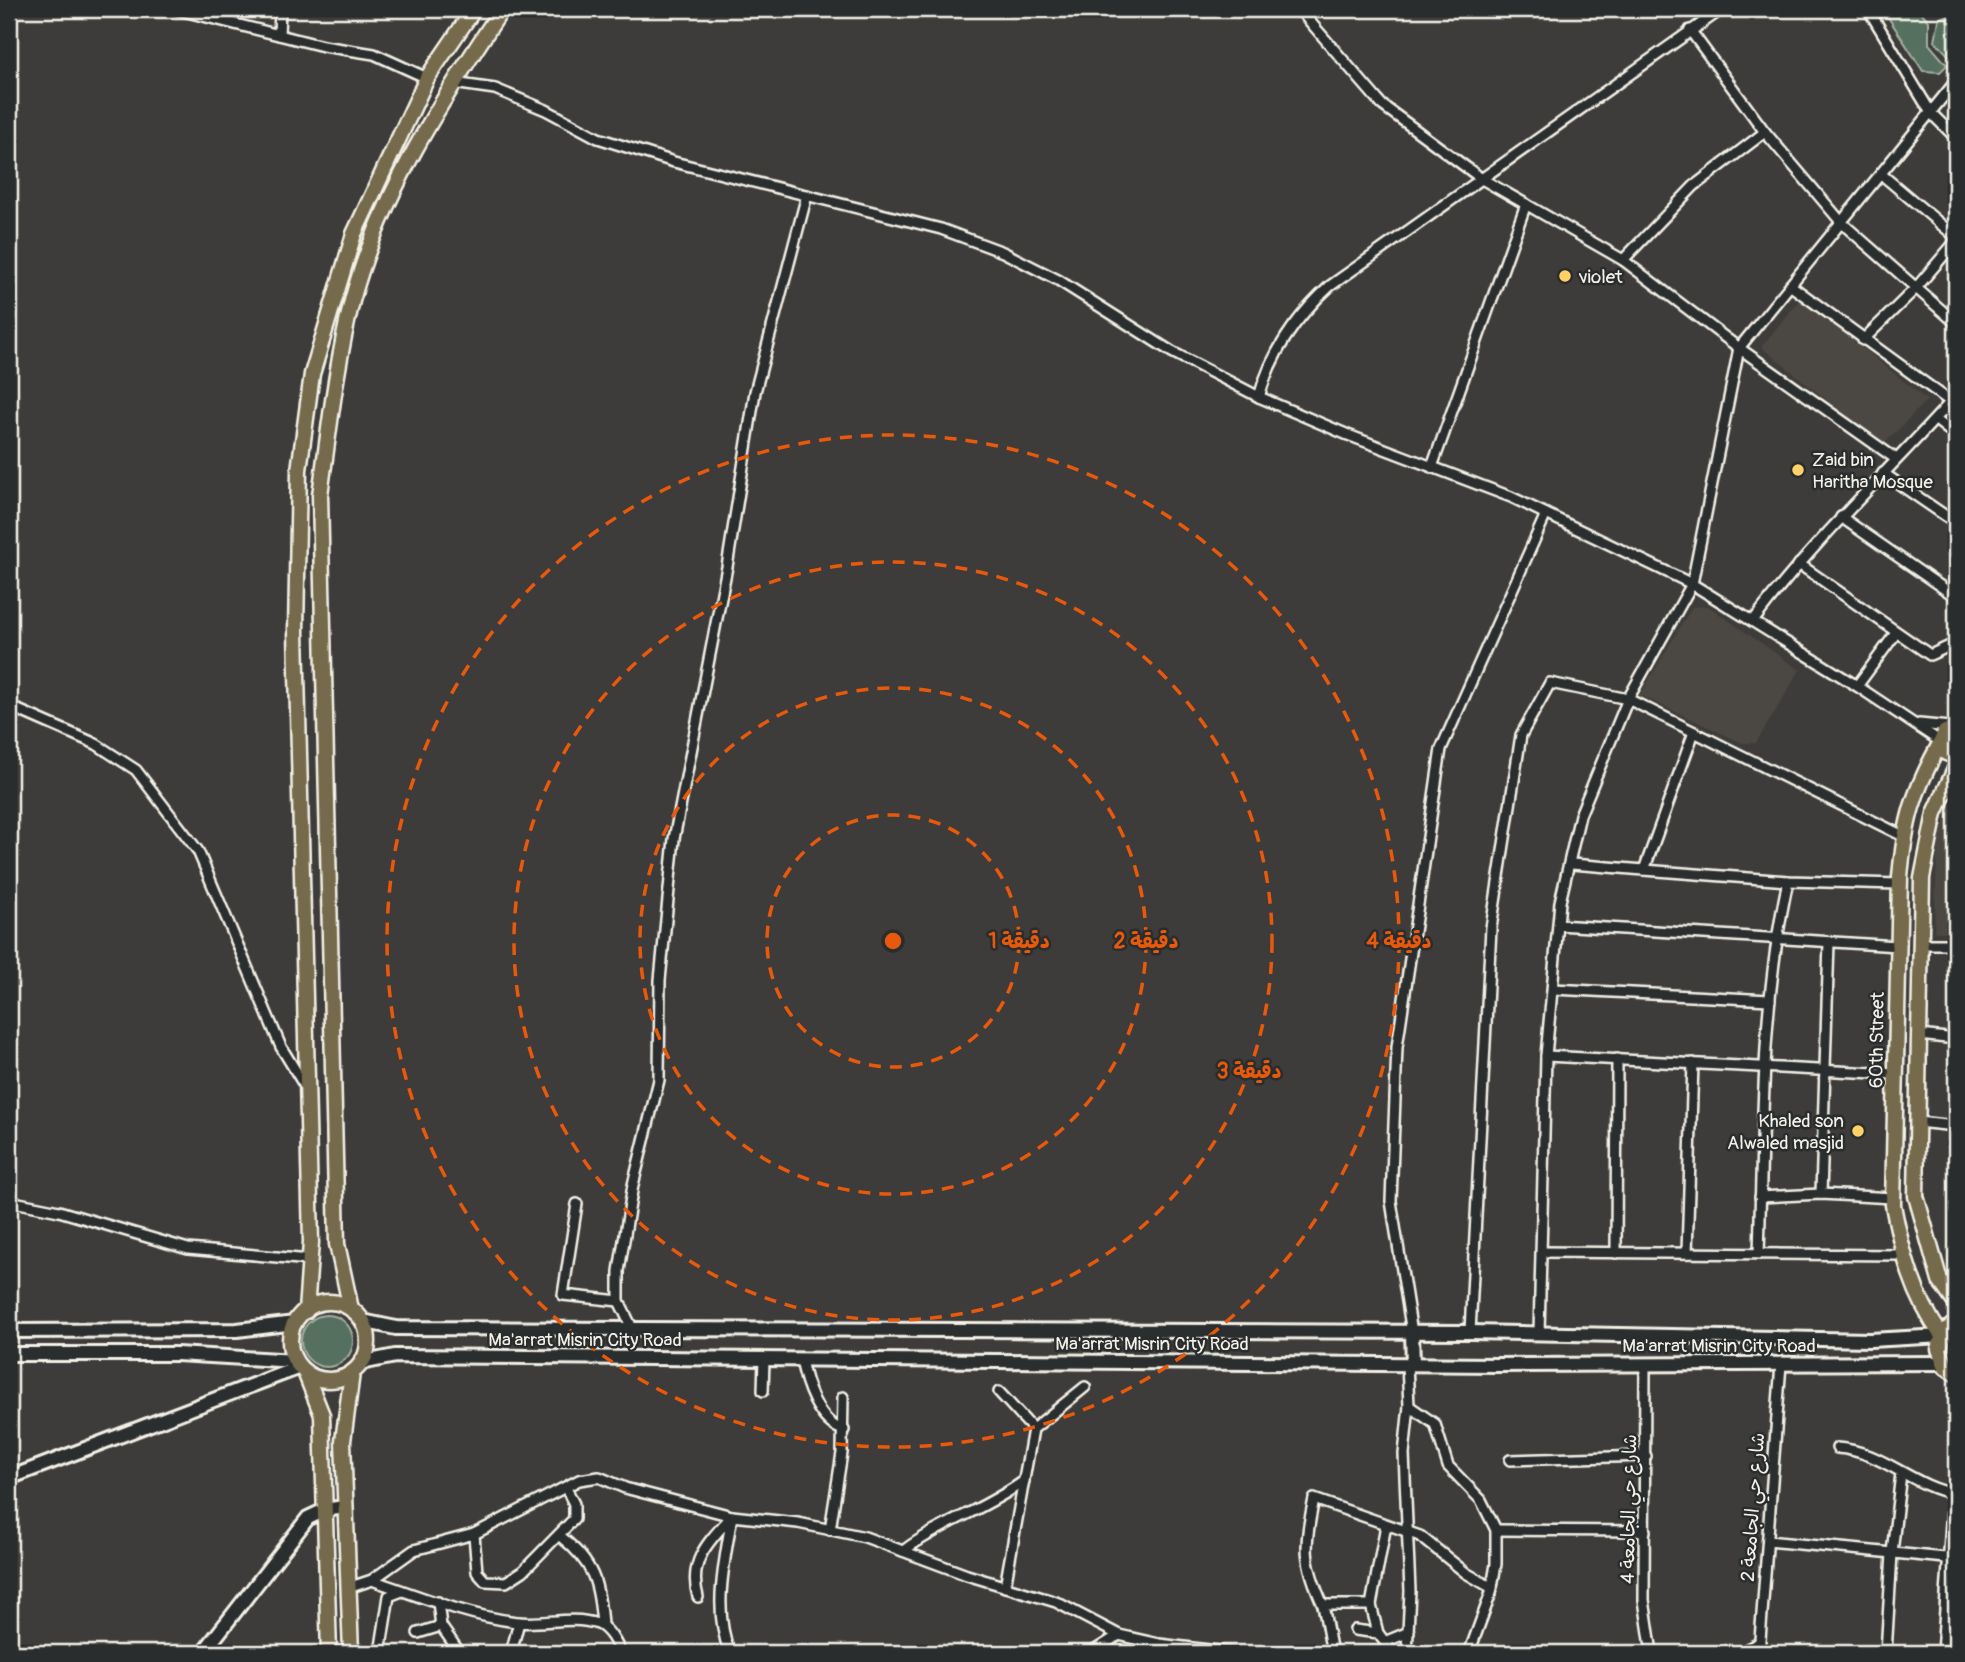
<svg xmlns="http://www.w3.org/2000/svg" width="1965" height="1662" font-family="Pangolin,'Playpen Sans Arabic',sans-serif">
	<style>
		.built { fill: #4c4642 }
		.green { fill: #56705e; stroke: #a5b0a3; stroke-width: 2 }
		.lines { fill: none; stroke-linecap: round; stroke-linejoin: round }
		.street-casing { stroke: #f4f1e8; stroke-width: 14 }
		.secondary-casing { stroke: #f4f1e8; stroke-width: 18 }
		.primary-casing { stroke: #f4f1e8; stroke-width: 19 }
		.street { stroke: #2a2d2e; stroke-width: 9 }
		.secondary { stroke: #2a2d2e; stroke-width: 12 }
		.primary { stroke: #746b4b; stroke-width: 14 }
		.ring { fill: none; stroke: #e8590c; stroke-width: 3.5; stroke-dasharray: 12 9 }
		.poi-dot { fill: #ffd166; stroke: #2a2d2e; stroke-width: 2.5 }
		.labels { text-anchor: middle; stroke-width: 5; stroke-linejoin: round; paint-order: stroke }
		.poi-label { font-size: 19px; fill: #f4f1e8; stroke: #2a2d2e; text-anchor: start }
		.street-label { font-size: 19px; fill: #f4f1e8; stroke: #2a2d2e }
		.centre { fill: #e8590c; stroke: #2a2d2e; stroke-width: 3.5 }
		.ring-label { font-size: 21px; text-anchor: middle; font-weight: bold; fill: #e8590c; stroke: #2a2d2e; stroke-width: 5; stroke-linejoin: round; paint-order: stroke }
	</style>
	<rect width="100%" height="100%" fill="#3e3c3a"/>
	<filter id="ink" filterUnits="userSpaceOnUse"><feTurbulence type="fractalNoise" baseFrequency=".0143" numOctaves="2"/><feDisplacementMap in="SourceGraphic" scale="14" xChannelSelector="R" yChannelSelector="G"/><feConvolveMatrix kernelMatrix="1 2 1 2 8 2 1 2 1" color-interpolation-filters="sRGB"/></filter>
	<g filter="url(#ink)">
		<g class="built">
			<path d="M1801,298L1927,400L1883,445L1761,347Z"/>
			<path d="M1708,606L1800,670L1756,743H1742L1640,695L1692,607Z"/>
			<path d="M1956,799V932H1934L1938,835Z"/>
		</g>
		<g class="green">
			<path d="M1891,11H1920L1929,21V44L1947,65L1940,72L1923,71L1886,14Z"/>
			<path d="M1948,15L1947,21L1956,23V52L1951,58L1935,41L1939,20Z"/>
			<circle cx="327" cy="1341" r="26"/>
			<path d="M1141,1644L1194,1653H1141Z"/>
		</g>
		<g class="lines">
			<g class="street-casing">
				<g id="street">
					<path d="M175,9L323,46L374,54L427,78"/>
					<path d="M1299,9L1382,105L1482,179L1623,260L1739,348L1896,459"/>
					<path d="M1868,9L1931,113L1956,138"/>
					<path d="M1690,30L1765,132"/>
					<path d="M279,35L280,9"/>
					<path d="M453,83L495,89L546,110L598,138L674,162L941,229L1003,252L1058,280L1172,352L1259,397L1348,435L1511,497L1692,584L1857,686L1941,742"/>
					<path d="M1881,174L1956,237"/>
					<path d="M1623,260L1694,186L1765,132L1842,223L1956,323"/>
					<path d="M1790,285L1951,402"/>
					<path d="M1863,340L1916,288L1956,241"/>
					<path d="M1259,397C1271,353 1297,316 1330,286L1722,9"/>
					<path d="M1936,420L1956,436"/>
					<path d="M1432,467L1526,204"/>
					<path d="M1883,473L1956,523"/>
					<path d="M1841,517L1956,597"/>
					<path d="M1799,564L1930,655L1956,643"/>
					<path d="M1754,620C1815,539 1889,471 1956,396"/>
					<path d="M1857,686L1896,633"/>
					<path d="M9,706L96,744L136,770L198,851L281,1047L306,1088"/>
					<path d="M1919,724L1950,727"/>
					<path d="M1694,732L1644,870L1788,881L1899,884"/>
					<path d="M1572,864L1644,870"/>
					<path d="M1558,925L1898,946"/>
					<path d="M1921,944H1956"/>
					<path d="M1553,989L1770,1000"/>
					<path d="M1919,1035L1956,1039"/>
					<path d="M1546,1056L1894,1074"/>
					<path d="M1917,1122L1956,1126"/>
					<path d="M1821,1194L1829,942"/>
					<path d="M1760,1197L1821,1194L1893,1198"/>
					<path d="M9,1201L59,1211L188,1249L310,1260"/>
					<path d="M577,1204L563,1295L619,1301"/>
					<path d="M1542,1252L1903,1255"/>
					<path d="M1616,1253L1617,1059"/>
					<path d="M1687,1253L1693,1063"/>
					<path d="M1759,1254C1763,1129 1761,1003 1788,881"/>
					<path d="M633,1330L619,1301V1271L633,1185L659,1080L660,980L674,839L727,567L755,392L807,195"/>
					<path d="M1470,1332L1491,928L1521,735L1550,683L1628,699L1903,836"/>
					<path d="M1412,1333L1391,1201L1397,1047L1441,749L1546,514"/>
					<path d="M1539,1333L1546,1056L1560,902L1580,815L1628,699L1692,584L1739,348L1956,81"/>
					<path d="M801,1359C805,1382 818,1424 844,1430"/>
					<path d="M1645,1364L1644,1600L1652,1653"/>
					<path d="M763,1391L764,1359"/>
					<path d="M999,1392L1033,1429"/>
					<path d="M1409,1406L1435,1424L1448,1466L1481,1500L1496,1530V1564L1491,1593L1469,1653"/>
					<path d="M1837,1448C1883,1451 1912,1487 1956,1494"/>
					<path d="M1510,1460L1646,1456"/>
					<path d="M830,1530L842,1453L843,1397"/>
					<path d="M1496,1530L1645,1531"/>
					<path d="M474,1534L477,1572L485,1581L506,1582L523,1571L574,1519V1504L566,1488"/>
					<path d="M560,1536C594,1563 599,1583 602,1625"/>
					<path d="M1768,1541L1956,1559"/>
					<path d="M903,1551C942,1522 986,1509 1024,1481"/>
					<path d="M372,1580C418,1596 468,1616 517,1622C545,1625 570,1615 598,1624C608,1628 617,1643 620,1653"/>
					<path d="M1005,1587L1033,1429L1085,1387"/>
					<path d="M348,1588L372,1580L414,1550L474,1534L579,1480L599,1477L625,1488L732,1516L798,1523L865,1537L967,1575L1056,1602L1119,1635L1159,1644L1234,1653"/>
					<path d="M698,1597C688,1561 708,1542 731,1517"/>
					<path d="M438,1602L441,1626L460,1653"/>
					<path d="M1323,1605C1303,1561 1304,1546 1314,1499L1420,1536L1466,1573L1492,1588"/>
					<path d="M1371,1605L1386,1525"/>
					<path d="M1355,1630L1378,1633"/>
					<path d="M418,1633L441,1626"/>
					<path d="M1387,1641L1409,1632"/>
					<path d="M380,1653L389,1596L402,1591"/>
					<path d="M511,1653L519,1622"/>
					<path d="M730,1653C712,1610 725,1561 732,1516"/>
					<path d="M1091,1653L1119,1635"/>
					<path d="M1332,1653L1323,1605H1371L1378,1633L1393,1653"/>
					<path d="M1407,1653L1410,1591L1404,1454L1409,1406L1407,1364"/>
					<path d="M1739,1653L1759,1643"/>
					<path d="M1759,1653L1781,1364"/>
					<path d="M1886,1653L1892,1553L1901,1473"/>
					<path d="M1942,1653L1953,1493"/>
				</g>
			</g>
			<g class="secondary-casing">
				<g id="secondary">
					<path d="M362,1321L396,1328L1470,1332L1870,1340L1942,1336"/>
					<path d="M9,1331L237,1330L295,1323"/>
					<path d="M1412,1333L1413,1364"/>
					<path d="M9,1354H177L295,1361"/>
					<path d="M361,1363L395,1356L1497,1365L1943,1363"/>
					<path d="M9,1478L300,1367"/>
					<path d="M203,1653L308,1518L325,1510L344,1507"/>
				</g>
			</g>
			<g class="primary-casing">
				<g id="primary">
					<path d="M1956,728L1945,732L1941,742L1946,753L1956,757"/>
					<path d="M1941,742C1913,792 1905,821 1900,877L1893,1205C1902,1252 1913,1296 1942,1336"/>
					<path d="M1956,767L1935,813L1922,878L1916,1196L1940,1281L1956,1304"/>
					<circle cx="329" cy="1341" r="39"/>
					<path d="M351,1309L337,1244L320,495C329,431 336,365 352,301C380,196 442,99 502,9"/>
					<path d="M306,1311L311,1242L296,631L299,470L312,374L354,234L427,78L474,9"/>
					<path d="M1956,1323L1945,1331L1939,1349L1946,1367L1956,1374"/>
					<path d="M305,1372L322,1415L329,1653"/>
					<path d="M351,1653L343,1441L352,1373"/>
				</g>
			</g>
			<use href="#street" class="street"/>
			<use href="#secondary" class="secondary"/>
			<use href="#primary" class="primary"/>
		</g>
	</g>
	<g class="ring">
		<circle cx="893" cy="941" r="126"/>
		<circle cx="893" cy="941" r="253"/>
		<circle cx="893" cy="941" r="379"/>
		<circle cx="893" cy="941" r="506"/>
	</g>
	<g class="poi-dot">
		<circle cx="1565" cy="276" r="7"/>
		<circle cx="1798" cy="470" r="7"/>
		<circle cx="1858" cy="1131" r="7"/>
	</g>
	<g class="labels">
		<g class="poi-label">
			<text x="1579" y="283">violet</text>
			<text x="1812" y="466">Zaid bin<tspan x="1812" dy="22">Haritha Mosque</tspan></text>
			<text x="1844" y="1127" text-anchor="end">Khaled son<tspan x="1844" dy="22">Alwaled masjid</tspan></text>
		</g>
		<g class="street-label">
			<text transform="translate(1876 1040) rotate(-89)" y="7">60th Street</text>
			<text x="585" y="1346">Ma'arrat Misrin City Road</text>
			<text x="1152" y="1350">Ma'arrat Misrin City Road</text>
			<text x="1719" y="1352">Ma'arrat Misrin City Road</text>
			<text transform="translate(1752 1507) rotate(-86)" y="7">شارع حي الجامعة 2</text>
			<text transform="translate(1628 1509) rotate(-89)" y="7">شارع حي الجامعة 4</text>
		</g>
	</g>
	<circle cx="893" cy="941" r="10" class="centre"/>
	<g class="ring-label">
		<text x="1019" y="948">1 دقيقة</text>
		<text x="1146" y="948">2 دقيقة</text>
		<text x="1399" y="948">4 دقيقة</text>
		<text x="1249" y="1078">3 دقيقة</text>
	</g>
	<rect width="1965" height="1662" fill="none" stroke="#2a2d2e" stroke-width="35"/>
	<rect x="18" y="18" width="1930" height="1627" fill="none" stroke="#f4f1e8" stroke-width="2.5" filter="url(#ink)"/>
</svg>
